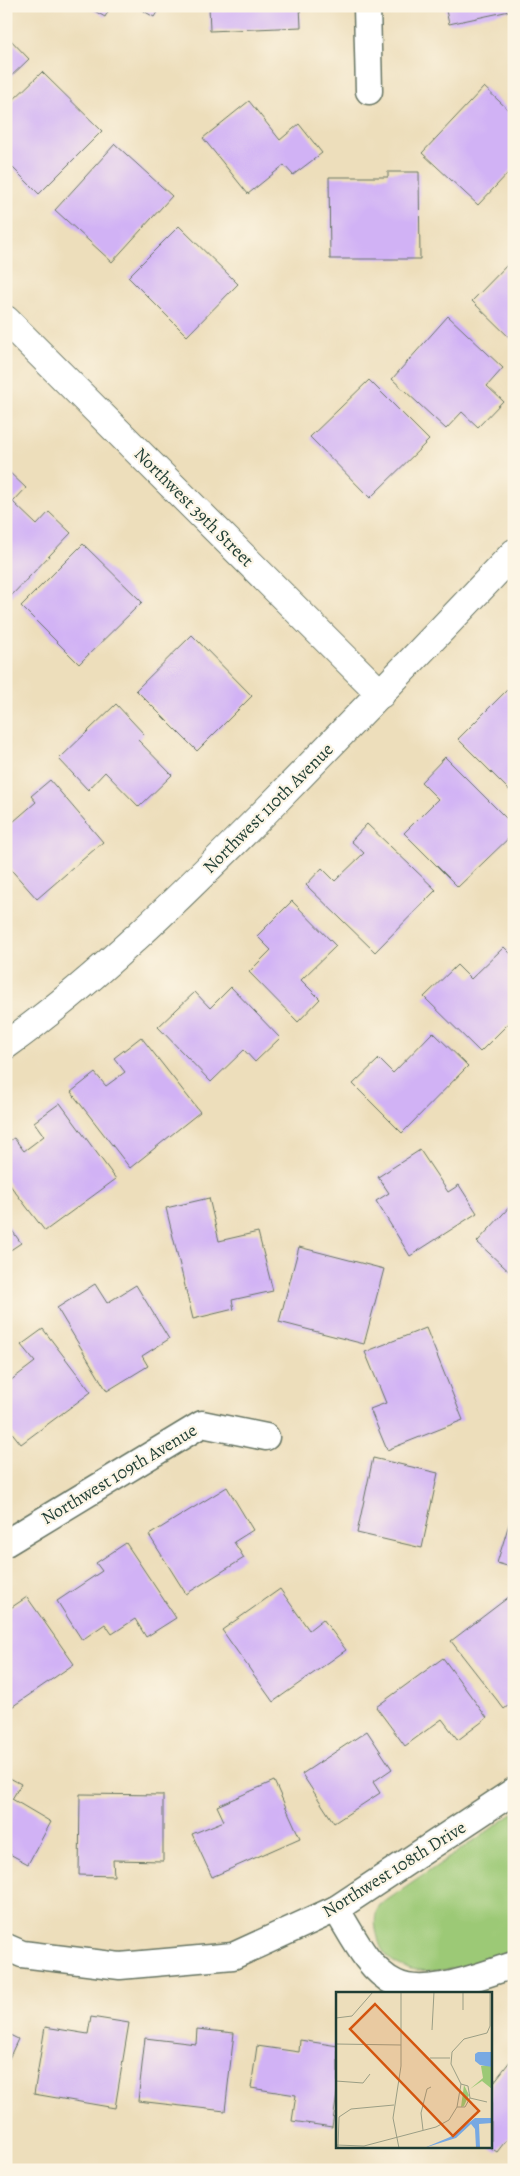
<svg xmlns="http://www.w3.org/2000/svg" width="520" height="2176" font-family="Alegreya,serif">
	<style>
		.green { fill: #9cc976; stroke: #5e8355 }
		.building { fill: #d1b2f5 }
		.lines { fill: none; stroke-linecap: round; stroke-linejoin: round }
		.minor-casing { stroke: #677563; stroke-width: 29 }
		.tertiary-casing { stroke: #677563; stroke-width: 30 }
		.minor { stroke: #fff; stroke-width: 26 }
		.tertiary { stroke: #fff; stroke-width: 28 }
		.labels { text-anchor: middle; stroke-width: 4.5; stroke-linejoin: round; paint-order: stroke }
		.street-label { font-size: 18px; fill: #1f3d34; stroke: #fcf5e5 }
		.inset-road { fill: none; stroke: #9b9e85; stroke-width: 1 }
		.view { fill: #d45610; fill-opacity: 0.15; stroke: #d45610; stroke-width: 2.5 }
		.inset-edge { fill: none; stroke: #1f3d34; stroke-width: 2.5 }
	</style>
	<rect width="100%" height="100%" fill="#fcf5e5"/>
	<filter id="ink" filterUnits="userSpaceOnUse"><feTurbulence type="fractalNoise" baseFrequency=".02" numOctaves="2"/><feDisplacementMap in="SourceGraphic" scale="10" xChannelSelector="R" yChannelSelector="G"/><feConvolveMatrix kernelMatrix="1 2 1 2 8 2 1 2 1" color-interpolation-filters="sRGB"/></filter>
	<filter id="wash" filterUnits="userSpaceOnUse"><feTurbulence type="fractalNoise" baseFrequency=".0096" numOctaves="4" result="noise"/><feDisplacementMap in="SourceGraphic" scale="20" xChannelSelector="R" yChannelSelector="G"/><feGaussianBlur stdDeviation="1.12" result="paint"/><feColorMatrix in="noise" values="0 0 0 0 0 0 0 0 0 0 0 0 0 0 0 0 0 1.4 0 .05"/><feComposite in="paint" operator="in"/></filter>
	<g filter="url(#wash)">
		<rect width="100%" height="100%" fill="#eddebb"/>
		<path class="green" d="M514,1813V1949C481,1967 389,1992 378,1938C375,1926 373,1915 380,1905Z"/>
		<g id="blocks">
			<g class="building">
				<path d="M86,6H111L105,17Z"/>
				<path d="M135,6H161L154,17Z"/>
				<path d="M209,6H300L301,27L210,31Z"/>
				<path d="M445,6H514V10L449,24Z"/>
				<path d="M6,35L29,59L6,81Z"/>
				<path d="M42,72L102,131L39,194L6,161V107Z"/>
				<path d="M484,87L514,115V172L511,170L478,205L422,153Z"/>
				<path d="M249,101L280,140L299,124L322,153L293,175L284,165L248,194L203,138Z"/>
				<path d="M115,144L172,196L112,262L55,210Z"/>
				<path d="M388,172H419L420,259H330L329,177H388Z"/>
				<path d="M179,226L238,284L187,336L128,277Z"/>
				<path d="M514,258V342L472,301Z"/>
				<path d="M448,316L503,368L487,386L503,401L478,427L462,412L446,429L392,379Z"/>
				<path d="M369,380L429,440L370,498L310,437Z"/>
				<path d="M6,469L26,488L13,502L37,525L49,512L71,533L10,597L6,593Z"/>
				<path d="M83,544L142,602L79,664L21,606Z"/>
				<path d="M192,635L252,696L197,751L136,690Z"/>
				<path d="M514,683V795L458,739Z"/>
				<path d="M116,704L144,734L138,740L172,775L139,807L105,772L88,790L59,759Z"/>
				<path d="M445,757L514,826V833L458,887L404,833L438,799L421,782Z"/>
				<path d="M50,780L103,842L37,899L6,864V828L36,802L31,796Z"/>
				<path d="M367,824L436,890L375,952L306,885L322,868L335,881L364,853L351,841Z"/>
				<path d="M292,901L336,946L301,980L320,999L298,1022L249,972L271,950L257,936Z"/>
				<path d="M504,947L514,957V1018L480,1052L424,997L457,965L471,979Z"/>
				<path d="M231,987L280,1038L255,1062L244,1050L211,1082L158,1027L195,992L210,1008Z"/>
				<path d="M433,1032L468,1066L402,1133L353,1084L379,1059L393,1073Z"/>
				<path d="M141,1037L200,1112L130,1168L71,1092L95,1073L106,1086L125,1072L114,1058Z"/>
				<path d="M60,1103L116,1179L45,1231L6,1180V1143L14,1138L24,1151L44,1136L34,1122Z"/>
				<path d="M420,1150L448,1192L459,1185L477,1213L410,1256L376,1201L389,1193L378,1177Z"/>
				<path d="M209,1198L219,1241L258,1232L273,1291L232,1300L234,1309L193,1319L166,1208Z"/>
				<path d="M514,1202V1276L477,1242Z"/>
				<path d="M6,1222L21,1243L6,1253Z"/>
				<path d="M299,1247L384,1269L364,1344L279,1322Z"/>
				<path d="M95,1284L107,1303L136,1285L169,1339L142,1356L148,1366L107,1391L57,1308Z"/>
				<path d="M426,1328L463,1420L387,1450L370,1409L386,1403L365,1352Z"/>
				<path d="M43,1329L91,1392L21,1444L6,1425V1384L35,1362L21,1345Z"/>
				<path d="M373,1458L438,1473L422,1548L357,1533Z"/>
				<path d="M227,1487L253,1530L234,1542L244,1558L186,1594L149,1535Z"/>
				<path d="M513,1511H514V1568L497,1563Z"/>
				<path d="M126,1543L176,1618L146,1637L135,1619L112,1634L105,1624L82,1640L57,1601L102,1571L96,1563Z"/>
				<path d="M280,1589L309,1630L323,1619L346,1650L273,1702L222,1630Z"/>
				<path d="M514,1593V1701L504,1709L451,1641Z"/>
				<path d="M27,1597L74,1664L6,1711V1611Z"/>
				<path d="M443,1658L487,1718L458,1740L442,1719L405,1746L376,1707Z"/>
				<path d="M367,1731L392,1769L373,1782L380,1793L334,1823L302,1774Z"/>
				<path d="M6,1776L21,1784L12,1799L51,1822L28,1864L6,1852Z"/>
				<path d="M274,1781L300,1838L212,1877L192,1834L224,1821L217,1806Z"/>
				<path d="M80,1794L163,1795V1861L113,1860L114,1876L79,1875Z"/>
				<path d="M91,2017L129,2023L115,2108L34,2094L45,2027L88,2034Z"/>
				<path d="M197,2029L234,2033L225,2111L138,2101L145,2038L196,2044Z"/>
				<path d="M6,2033L18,2039L6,2065Z"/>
				<path d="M300,2040L338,2046V2088L332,2127L292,2121L296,2095L251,2088L257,2046L299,2052Z"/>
				<path d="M514,2056V2130L497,2152L491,2148V2086Z"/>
			</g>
		</g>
	</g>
	<g filter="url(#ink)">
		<use href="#blocks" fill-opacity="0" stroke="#677563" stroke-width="1"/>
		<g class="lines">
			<g class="minor-casing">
				<g id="minor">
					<path d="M367,6L369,91"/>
					<path d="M6,1543L202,1424L266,1437"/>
					<path d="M336,1909C352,1934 367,1969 395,1983C426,1999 483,1974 514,1965"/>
					<path d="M6,1947L22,1954L120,1966L233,1956L336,1909L514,1791"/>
				</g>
			</g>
			<g class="tertiary-casing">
				<g id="tertiary">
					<path d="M6,320L381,694"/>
					<path d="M6,1045C99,978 181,896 262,815C347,728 431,641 514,553"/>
				</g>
			</g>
			<use href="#minor" class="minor"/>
			<use href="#tertiary" class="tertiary"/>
		</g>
	</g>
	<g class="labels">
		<g class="street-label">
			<text transform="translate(194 507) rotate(45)" y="6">Northwest 39th Street</text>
			<text transform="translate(268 808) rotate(-45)" y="6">Northwest 110th Avenue</text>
			<text transform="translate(119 1474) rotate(-31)" y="6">Northwest 109th Avenue</text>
			<text transform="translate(394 1869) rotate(-32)" y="6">Northwest 108th Drive</text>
		</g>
	</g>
	<g transform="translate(336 1992)">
		<rect width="156" height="156" fill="#eddebb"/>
		<path d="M152,73L156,75V97L146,89L134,97L147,86L145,74ZM128,93L133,103L128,114L125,115Z" fill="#9cc976"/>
		<path d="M142,60H156V75L144,73L139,69V62ZM139,126H156V131L143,132L144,156H140L139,137L135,132L120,146L88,156L114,145Z" fill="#78a9e3"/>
		<path class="inset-road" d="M127,18V0M0,26L16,24L37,0M96,38L98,0M0,52L65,53M94,66H114M0,89L27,91L34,82M134,106L151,110M121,115H129L134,106L132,94L125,92M3,125L15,117L58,113M87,138L85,121L91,97L95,95M0,153L28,154L100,135L113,128L121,115L125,92L115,72L116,60L128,47L151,41L154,34V0M2,156L3,125M63,156L57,126L65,74V0"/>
		<path class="view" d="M39,12L143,119L117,144L14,37Z"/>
		<rect width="156" height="156" class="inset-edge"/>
	</g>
	<rect width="520" height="2176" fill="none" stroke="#fcf5e5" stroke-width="25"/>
</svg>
